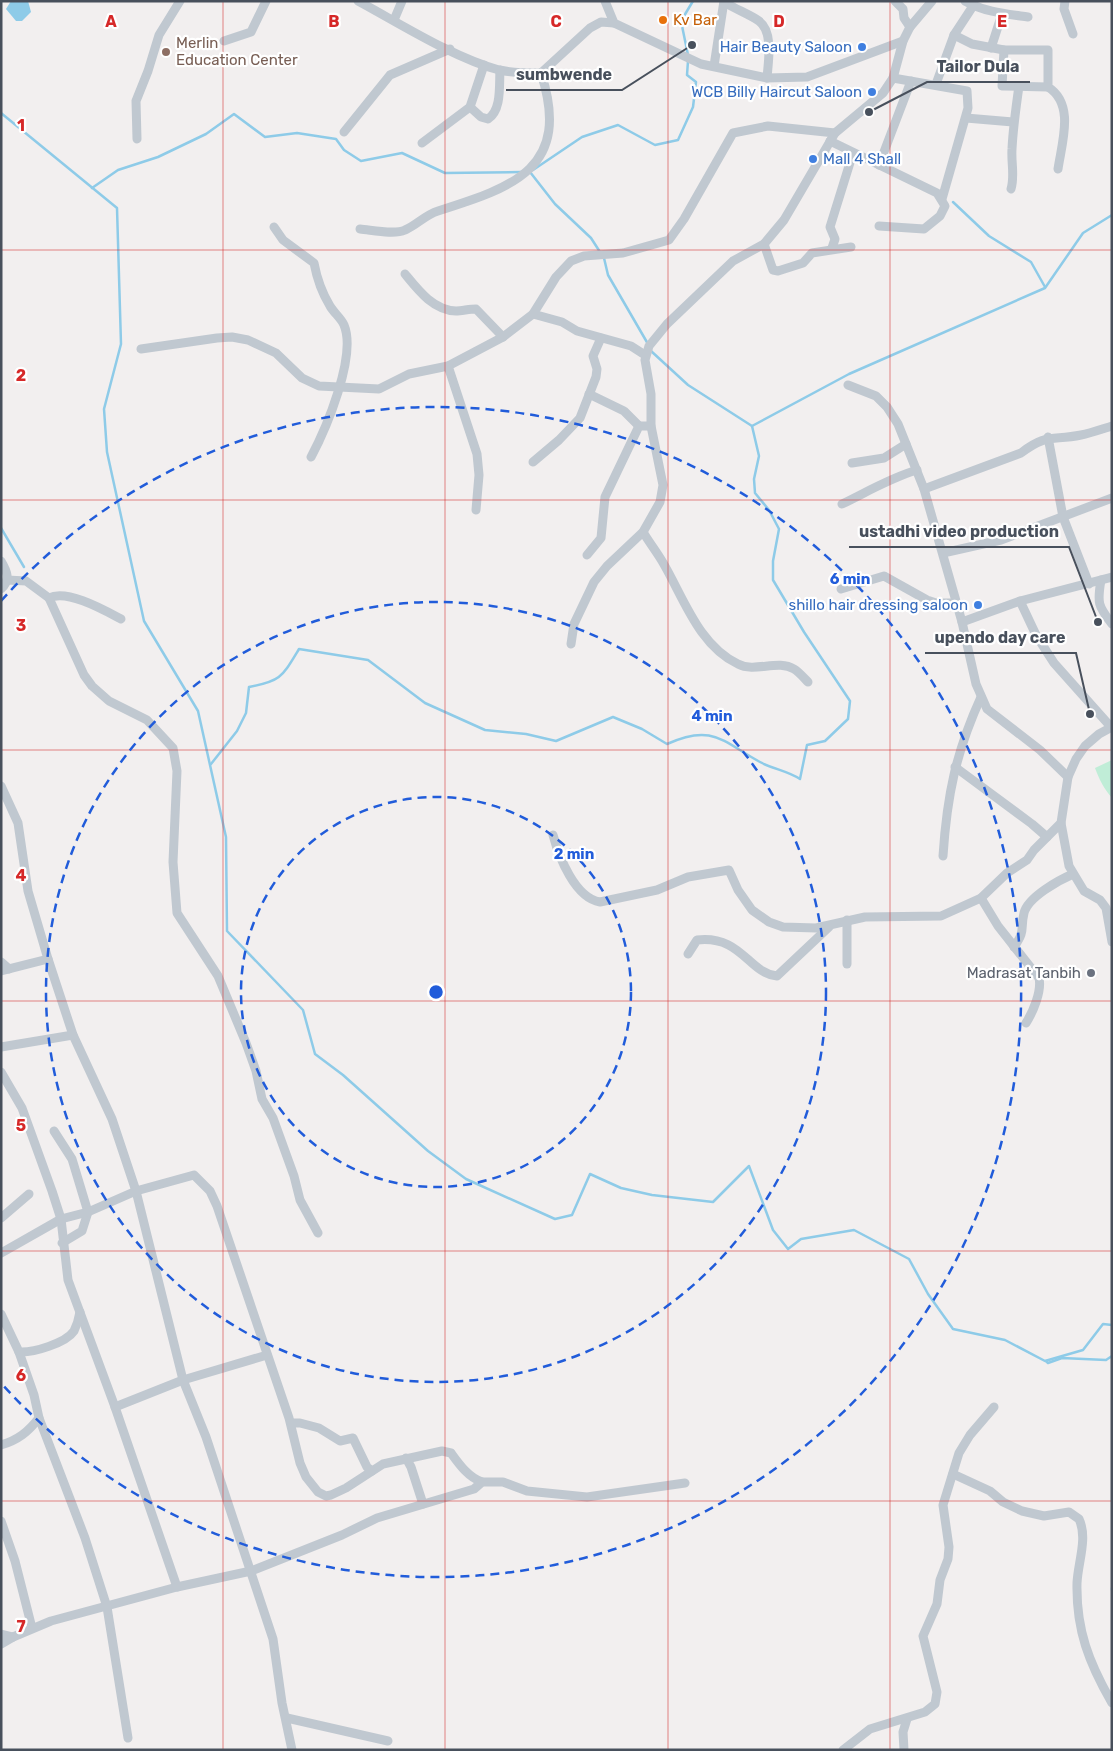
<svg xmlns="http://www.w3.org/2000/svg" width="1113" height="1751" font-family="Rubik,sans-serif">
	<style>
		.green { fill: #c0edd7 }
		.water { fill: #8ecbe8 }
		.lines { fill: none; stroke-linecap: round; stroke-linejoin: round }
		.stream { stroke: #8ecbe8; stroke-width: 2.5 }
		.minor { stroke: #c0c8d0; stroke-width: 9 }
		.grid { fill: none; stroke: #d62828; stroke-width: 1; stroke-opacity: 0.55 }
		.ring { fill: none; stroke: #215cda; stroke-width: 2.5; stroke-dasharray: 9 6 }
		.food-dot { fill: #e8710a; stroke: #fff; stroke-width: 2 }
		.shop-dot { fill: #3f7fe0; stroke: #fff; stroke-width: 2 }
		.education-dot { fill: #8d6e63; stroke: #fff; stroke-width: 2 }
		.worship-dot { fill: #6b7280; stroke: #fff; stroke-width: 2 }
		.labels { text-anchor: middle; stroke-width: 4.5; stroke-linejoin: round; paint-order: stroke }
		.food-label { font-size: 15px; fill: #c56008; stroke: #fff; text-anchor: start }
		.education-label { font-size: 15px; fill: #785e54; stroke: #fff; text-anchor: start }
		.shop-label { font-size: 15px; fill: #366cbe; stroke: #fff; text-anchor: end }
		.worship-label { font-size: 15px; fill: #5b616d; stroke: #fff; text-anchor: end }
		.grid-label { font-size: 16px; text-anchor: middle; font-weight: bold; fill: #d62828; stroke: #fff; stroke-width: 4.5; stroke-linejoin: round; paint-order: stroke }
		.centre { fill: #215cda; stroke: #fff; stroke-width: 2.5 }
		.ring-label { font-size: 15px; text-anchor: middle; font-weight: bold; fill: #215cda; stroke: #fff; stroke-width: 4.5; stroke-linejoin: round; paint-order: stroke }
		.leader { fill: none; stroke: #48505c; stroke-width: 2 }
		.callout-dot { fill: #48505c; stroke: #fff; stroke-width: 2 }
		.callout-label { font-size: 16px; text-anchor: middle; font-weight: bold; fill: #48505c; stroke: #fff; stroke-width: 4.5; stroke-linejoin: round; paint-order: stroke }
	</style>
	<rect width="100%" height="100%" fill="#f2efef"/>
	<path class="green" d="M1112,760V798C1104,789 1099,779 1095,768Z"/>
	<path class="water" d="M11,1H28L31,12L22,21H16L6,9Z"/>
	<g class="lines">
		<g class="stream">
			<path d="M688,55L681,21L693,1"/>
			<path d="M1,113L117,208L121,344L104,409L107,452L144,621L198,711L226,837L227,931L303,1010L315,1054L343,1075L428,1151L466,1179L555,1219L572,1215L590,1174L621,1188L652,1195L713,1202L749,1166L773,1230L788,1249L801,1239L854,1230L909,1259L928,1294L953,1329L1005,1340L1045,1361L1083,1350L1103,1324L1112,1325"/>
			<path d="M533,170L582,137L618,125L655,145L678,140L693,107L696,82L687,75L688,61"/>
			<path d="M530,172L555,204L591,238L600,252"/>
			<path d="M92,188L118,170L158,157L206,134L234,114L265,137L297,133L336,139L344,150L361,161L402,153L445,173L521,172"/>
			<path d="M953,202L989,236L1031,262L1045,287"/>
			<path d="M604,258L608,275L648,344"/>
			<path d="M651,351L688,385L752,426L849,374L1045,288L1083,233L1112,215"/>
			<path d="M1,528L24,567"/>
			<path d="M211,764L237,731L246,713L249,687C281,681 282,677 299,649L368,660L425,703L485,730L526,734L556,741L613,717L642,729L667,744C713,723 723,742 760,762C773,769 788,771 800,779L807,745L825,741L848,719L850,701L804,632L773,580V561L779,529L769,510L755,493L754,479L759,456L752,426"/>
			<path d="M1046,1361L1048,1363L1062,1358L1106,1360L1112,1356"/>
			<path d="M1112,1588V1590"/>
		</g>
		<g class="minor">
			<path d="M358,1C399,23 454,58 499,70C512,73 527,73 541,73L590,28L601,22L614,23"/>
			<path d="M605,1L614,23L701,64L767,78L807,77L903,41"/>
			<path d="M895,1L903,9L904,18L910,27"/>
			<path d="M965,1C984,12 1007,14 1028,17"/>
			<path d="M1065,1L1064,9L1073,34"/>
			<path d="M724,2C735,9 749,14 759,21C774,32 768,63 767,78"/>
			<path d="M394,20L402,1"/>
			<path d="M954,35L972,44L1004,50H1048V87C1075,104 1062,142 1058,169"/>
			<path d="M224,41L251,32L266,1"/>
			<path d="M991,48L1002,14"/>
			<path d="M1004,50L1002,86L1048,87"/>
			<path d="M714,66L724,1"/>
			<path d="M893,78L967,91L968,108L942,199"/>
			<path d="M936,84L954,35L973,6"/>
			<path d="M470,107L481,117L488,119C502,110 499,85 500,70"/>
			<path d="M966,118L1013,122"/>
			<path d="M344,132L390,75L450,49"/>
			<path d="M137,139L136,101L148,71L159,35L180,1"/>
			<path d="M830,141L937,193L945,206L940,216L924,229L879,226"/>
			<path d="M422,143L470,107L484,65"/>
			<path d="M879,165L911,81"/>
			<path d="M1011,189C1015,176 1011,163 1012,149C1013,128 1016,107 1019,86"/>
			<path d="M274,227L283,240L314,263C317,279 322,293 330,306C334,313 341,318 344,325C357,356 326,429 311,457"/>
			<path d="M360,229C372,230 394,235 405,230C417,225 425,215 438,211C514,187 572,168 541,73"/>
			<path d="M764,244L773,270L778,271L803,263L812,253L851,247"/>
			<path d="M832,248L835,239L830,227L853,153"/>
			<path d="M405,274C418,290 433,310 456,311C462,311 469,309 476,309L503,337"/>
			<path d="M533,314L562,322L577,331L631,346L645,355"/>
			<path d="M141,349L217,338L232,337L248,340L276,353L302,378L319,386L379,389L409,374L448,366L503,337L533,314L556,277L571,261L584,256L623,253L669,240L684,219L733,133L768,126L835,133"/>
			<path d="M448,366L477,454L479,475L476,510"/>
			<path d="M848,385L876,396L887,407L898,424L924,489L962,622L976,684L987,709L1040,750L1068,777"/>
			<path d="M589,394L624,411L639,426"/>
			<path d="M1048,437L1063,517L1089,584"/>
			<path d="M533,462L559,440L580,418L596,377L597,369L593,356L601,338"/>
			<path d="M852,463L884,458L906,444"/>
			<path d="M924,489L1021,453C1047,433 1052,441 1081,435C1091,433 1102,429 1112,426"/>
			<path d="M842,504C867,492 890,478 917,470"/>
			<path d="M643,532C649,542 656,551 662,561C683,596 698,645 738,664C755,673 778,659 794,669C799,672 804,678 808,682"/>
			<path d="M943,553L1001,540L1112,498"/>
			<path d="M587,555L601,538L605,497L639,426H651"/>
			<path d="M1,561C7,571 11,580 1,589"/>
			<path d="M7,580L26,581L49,598L84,675L92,686L109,701L147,720L173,748L177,771L173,862L177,913L218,976L246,1043L256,1071L262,1099L273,1118L294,1176L300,1200L318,1233"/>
			<path d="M1101,580C1097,603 1098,606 1112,624"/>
			<path d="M841,589L884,576L927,600L936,603H956"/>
			<path d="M49,598C67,589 104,610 121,619"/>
			<path d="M1020,601L1036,635L1054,663L1111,727"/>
			<path d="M962,622L1020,601L1112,577"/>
			<path d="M571,644L574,624L594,582L607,566L643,532L660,502L663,485L651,426V394L645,360L649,346L667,324L733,261L764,244L784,220L835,133L883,93L893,78L903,41L910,27L932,1"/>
			<path d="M955,767L1032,824L1047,837"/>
			<path d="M1,786L18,823L28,891L48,959L73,1035L112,1119L136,1191L183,1380L206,1437L273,1639L282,1703L292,1750"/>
			<path d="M1061,823L1069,866L1084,891L1100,900L1106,908L1112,942"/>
			<path d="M553,835C559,857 575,898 600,902L657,890L688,877L729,870L738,890L752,910L769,922L783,927L816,928L865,917L941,916L981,898L1007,873L1027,860L1034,850L1061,823L1068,777L1076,759L1085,746L1099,734L1112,727"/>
			<path d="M943,856C947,795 956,752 981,697"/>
			<path d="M981,898L998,926L1039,978C1042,991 1033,1012 1026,1023"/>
			<path d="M1014,947C1026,930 1020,930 1024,913C1028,897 1059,880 1073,874"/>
			<path d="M688,954L697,940C742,935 748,973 777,976L829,927"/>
			<path d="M1,962L9,969"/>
			<path d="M847,964V920"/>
			<path d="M1,971L48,959"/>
			<path d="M1,1047L73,1035"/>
			<path d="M1,1072L22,1108L52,1191L61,1219L68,1280L115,1407L177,1587"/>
			<path d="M54,1131L72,1159L88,1212L82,1231L62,1243"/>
			<path d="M1,1218L29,1194"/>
			<path d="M1,1253L61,1219L88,1212L136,1191L194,1175L210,1191L217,1206L289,1418L300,1463L306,1477L318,1492L326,1496L331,1495L346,1488L383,1464L442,1451L451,1453C459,1464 468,1477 482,1482"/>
			<path d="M1,1314L19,1352C33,1353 66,1343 74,1331C77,1325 79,1318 80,1312"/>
			<path d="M115,1407L183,1380L267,1355"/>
			<path d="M39,1418L85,1538L107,1607L128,1738"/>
			<path d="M291,1423H300L319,1428L340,1441L353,1438L367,1467L372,1471"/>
			<path d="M1,1445C18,1440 28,1432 39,1418L34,1395L19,1352"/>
			<path d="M406,1458L411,1467L423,1504"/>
			<path d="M953,1474L990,1491L1003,1502L1022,1511L1044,1516L1069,1512L1079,1519C1088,1538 1078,1562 1077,1583C1076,1630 1089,1663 1112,1703"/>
			<path d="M1,1521L15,1561L32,1628"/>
			<path d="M1,1634L13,1637L51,1621L177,1587L251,1571L342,1535L377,1518L474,1489L482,1482H503L527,1491L587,1497L685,1483"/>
			<path d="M1,1644L13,1637"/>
			<path d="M287,1718L388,1741"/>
			<path d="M843,1750L870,1729L925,1712L935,1704L937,1692L923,1636L937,1604L940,1580L948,1559L949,1547L943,1505L959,1453L970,1435L994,1407"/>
			<path d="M904,1750L903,1732L907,1719"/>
		</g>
	</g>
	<path class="grid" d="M223,1V1750M445,1V1750M668,1V1750M890,1V1750M1,250H1112M1,500H1112M1,750H1112M1,1001H1112M1,1251H1112M1,1501H1112"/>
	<g class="ring">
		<circle cx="436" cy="992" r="195"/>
		<circle cx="436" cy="992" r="390"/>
		<path d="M1 601A585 585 0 1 1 1 1383"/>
	</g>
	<circle class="food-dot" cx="663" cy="20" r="5"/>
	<g class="shop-dot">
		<circle cx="862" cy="47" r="5"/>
		<circle cx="872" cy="92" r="5"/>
		<circle cx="813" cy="159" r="5"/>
		<circle cx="978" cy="605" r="5"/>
	</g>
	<circle class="education-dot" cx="166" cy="52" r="5"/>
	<circle class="worship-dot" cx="1091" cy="973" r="5"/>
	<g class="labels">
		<g class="food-label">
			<text x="673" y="25">Kv Bar</text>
		</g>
		<g class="education-label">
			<text x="176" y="48">Merlin<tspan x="176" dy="17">Education Center</tspan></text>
		</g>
		<g class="shop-label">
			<text x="852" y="52">Hair Beauty Saloon</text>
			<text x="862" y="97">WCB Billy Haircut Saloon</text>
			<text x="823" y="164" text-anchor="start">Mall 4 Shall</text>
			<text x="968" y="610">shillo hair dressing saloon</text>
		</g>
		<g class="worship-label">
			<text x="1081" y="978">Madrasat Tanbih</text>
		</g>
	</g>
	<g class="grid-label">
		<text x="111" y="27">A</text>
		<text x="334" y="27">B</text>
		<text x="556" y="27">C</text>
		<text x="779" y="27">D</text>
		<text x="1002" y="27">E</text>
		<text x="21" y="131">1</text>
		<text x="21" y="381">2</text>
		<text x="21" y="631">3</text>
		<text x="21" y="881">4</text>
		<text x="21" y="1131">5</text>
		<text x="21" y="1381">6</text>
		<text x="21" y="1632">7</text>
	</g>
	<circle cx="436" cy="992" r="8" class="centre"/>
	<g class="ring-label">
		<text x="850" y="584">6 min</text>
		<text x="712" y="721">4 min</text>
		<text x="574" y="859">2 min</text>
	</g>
	<path class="leader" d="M869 112L927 82H1030M692 45L622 90H506M1098 622L1069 547H849M1090 714L1076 653H925"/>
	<g class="callout-dot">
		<circle cx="869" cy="112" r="5"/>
		<circle cx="692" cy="45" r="5"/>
		<circle cx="1098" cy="622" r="5"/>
		<circle cx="1090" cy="714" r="5"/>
	</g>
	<g class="callout-label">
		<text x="978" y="72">Tailor Dula</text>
		<text x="564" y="80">sumbwende</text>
		<text x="959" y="537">ustadhi video production</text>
		<text x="1000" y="643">upendo day care</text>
	</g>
	<rect width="1113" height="1751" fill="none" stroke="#48505c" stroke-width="5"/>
</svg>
